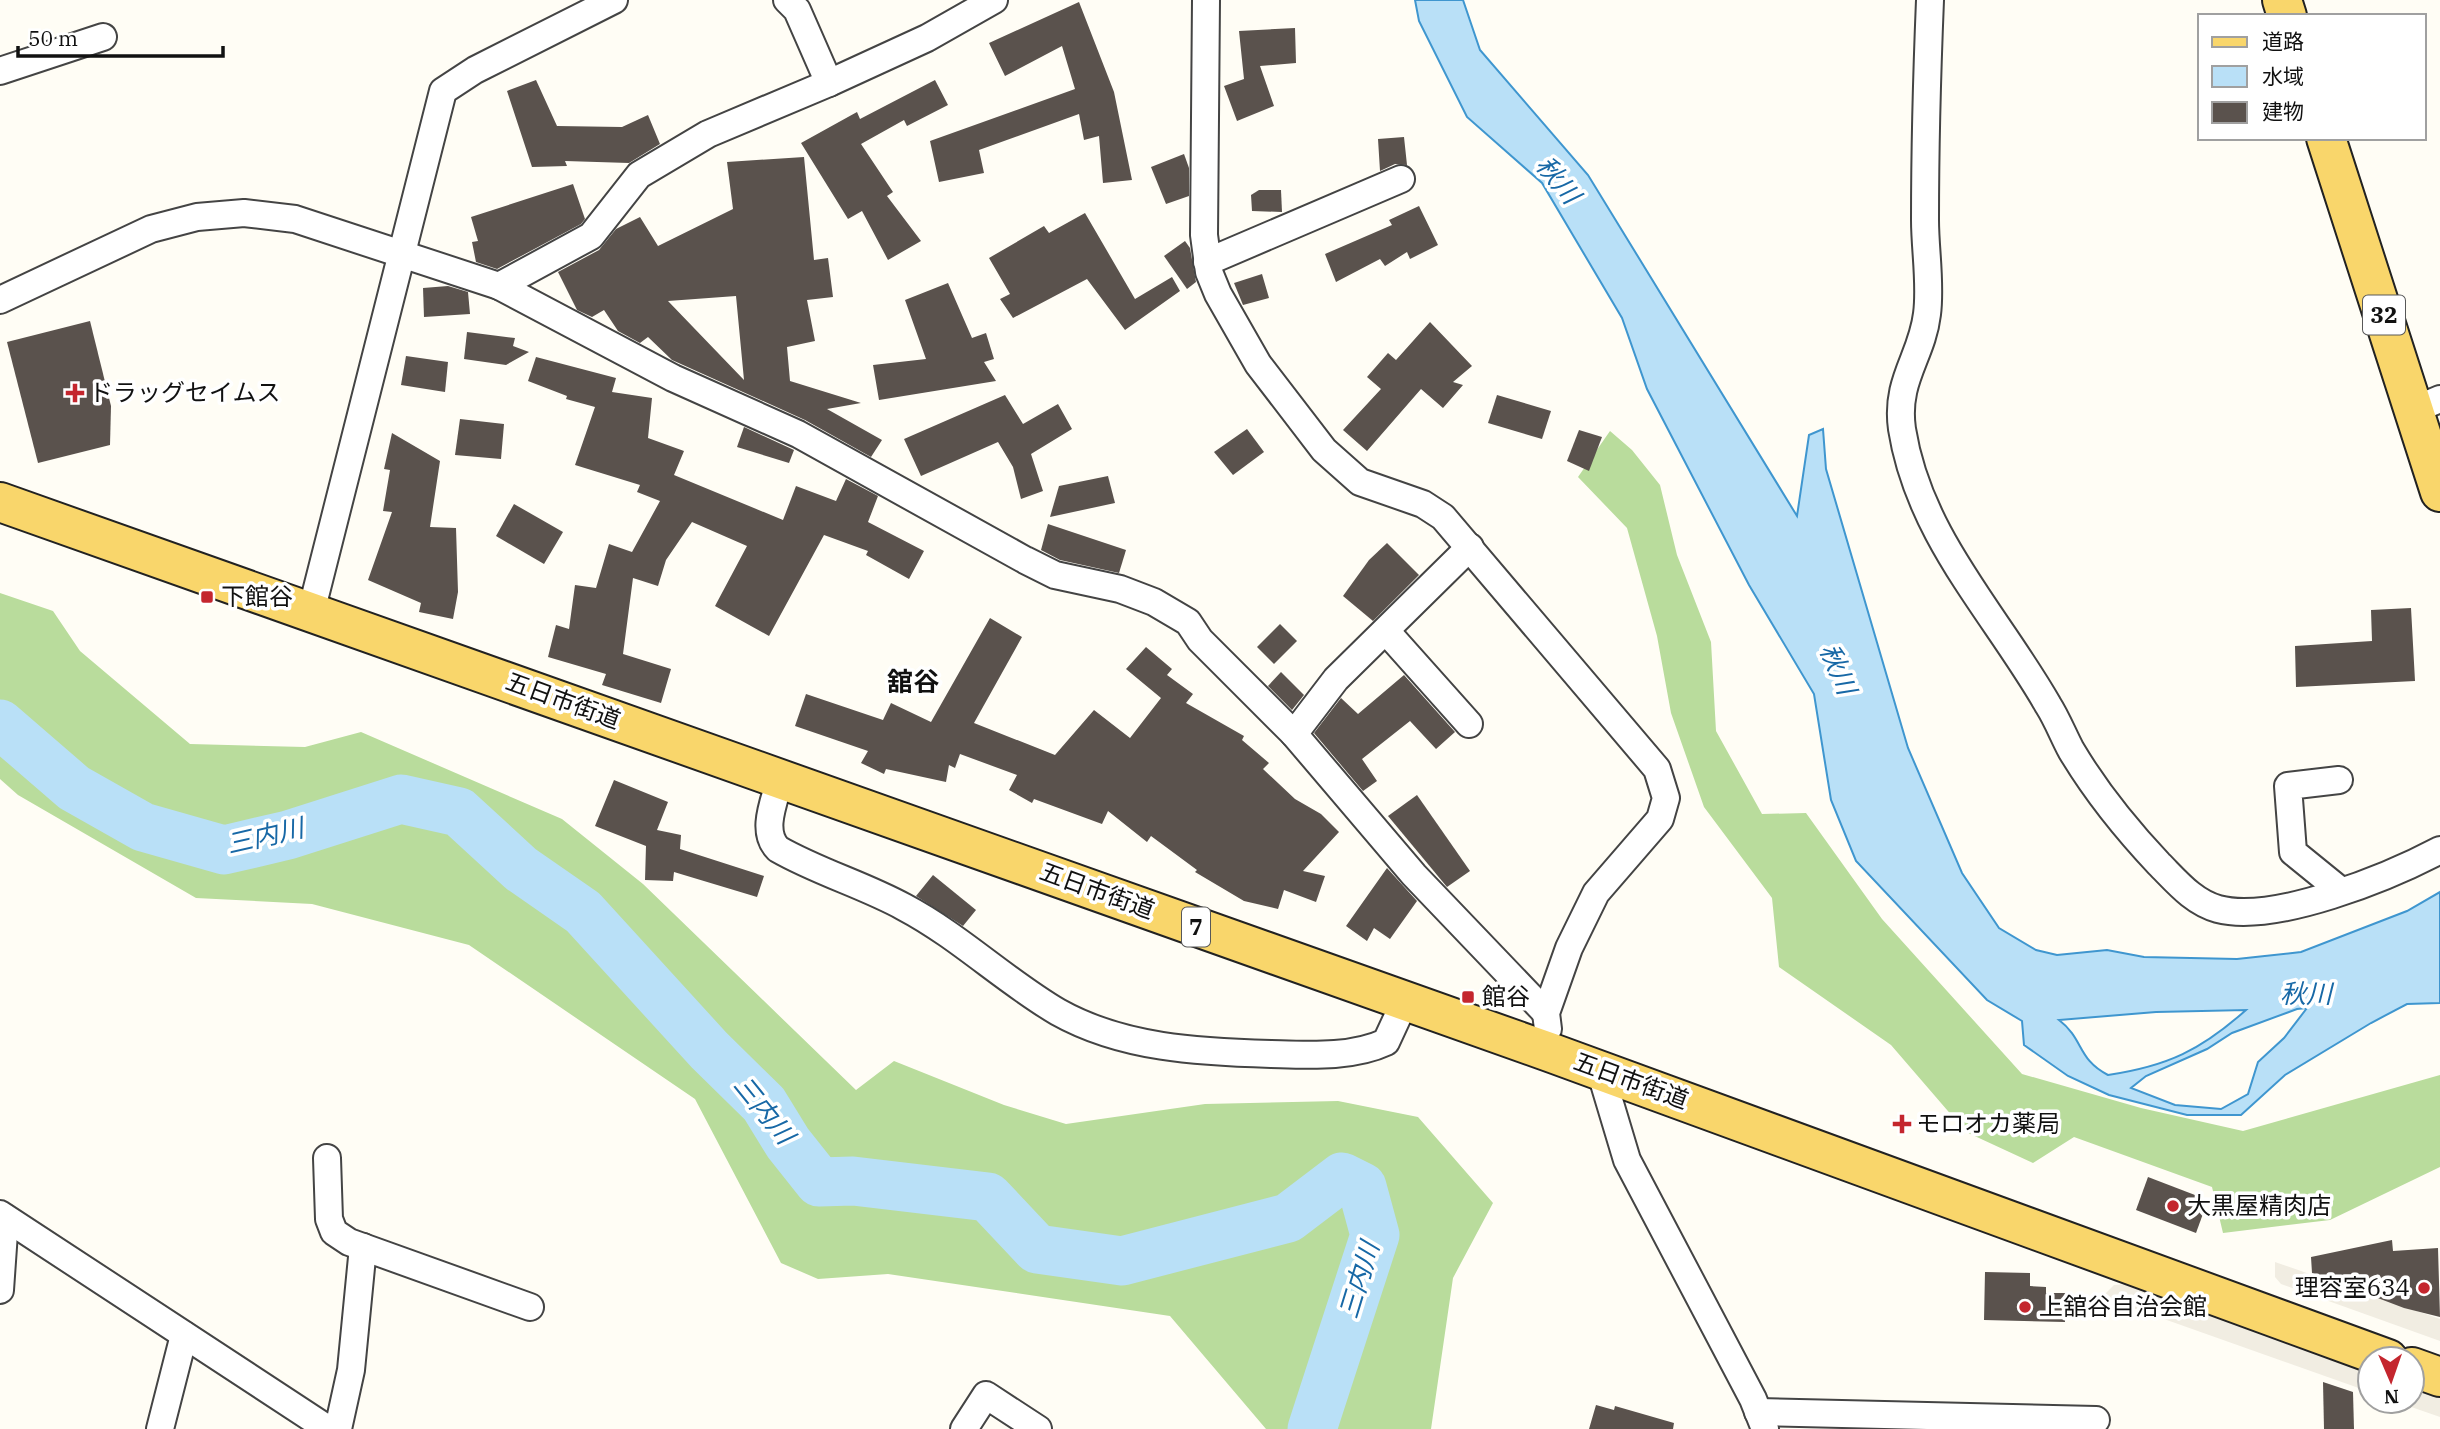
<svg xmlns="http://www.w3.org/2000/svg" width="2440" height="1429" font-family="'IBM Plex Serif','Noto Sans JP',serif">
	<style>
		.forest { fill: #b9dc9c }
		.plaza { fill: #f1ede2 }
		.water { fill: #b9e0f7; stroke: #3f96cf; stroke-width: 2; fill-rule: evenodd }
		.lines { fill: none; stroke-linecap: round; stroke-linejoin: round }
		.river { stroke: #b9e0f7; stroke-width: 49 }
		.building { fill: #5a524d; fill-rule: evenodd }
		.street-casing { stroke: #444; stroke-width: 30 }
		.primary-casing { stroke: #222; stroke-width: 42 }
		.street { stroke: #fff; stroke-width: 26 }
		.primary { stroke: #f9d66b; stroke-width: 38 }
		.poi-dot { fill: #c4262e; stroke: #fff; stroke-width: 2.5 }
		.labels { text-anchor: middle; stroke-width: 7; stroke-linejoin: round; paint-order: stroke }
		.shield { fill: #fff; stroke: #585858; stroke-width: 2 }
		.shield-label { font-size: 23px; font-weight: bold; fill: #111 }
		.poi-label { font-size: 24px; fill: #111; stroke: #fff; text-anchor: start }
		.street-label { font-size: 24px; fill: #111; stroke: #fff }
		.water-label { font-size: 26px; font-style: italic; fill: #1768a6; stroke: #fff }
		.neighbourhood-label { font-size: 26px; font-weight: bold; fill: #111; stroke: #fff }
	</style>
	<rect width="100%" height="100%" fill="#fffdf5"/>
	<g class="forest">
		<path d="M1610,431L1632,450L1660,485L1677,555L1711,642L1716,731L1762,814L1806,813L1882,919L2022,1074L2141,1108L2243,1131L2440,1075V1167L2330,1220L2223,1233L2212,1187L2074,1137L2033,1163L1966,1132L1891,1045L1779,967L1772,898L1704,807L1671,713L1657,636L1627,528L1578,477Z"/>
		<path d="M0,593L53,611L80,651L190,744L305,747L361,732L562,819L643,884L856,1090L894,1061L1004,1105L1066,1124L1205,1104L1338,1101L1418,1117L1493,1203L1453,1278L1431,1429H1266L1170,1316L888,1274L818,1279L781,1263L695,1099L469,945L312,904L196,898L18,795L0,779Z"/>
	</g>
	<g class="plaza">
		<path d="M2275,1262L2440,1319V1341L2281,1284L2275,1277Z"/>
		<path d="M2126,1284L2370,1372V1392L2102,1297L2114,1285Z"/>
		<path d="M2412,1387L2440,1397V1417L2394,1401H2412Z"/>
	</g>
	<path class="water" d="M1415,0H1463L1480,50L1588,175L1797,516L1809,435L1823,429L1826,469L1908,748L1962,873L1999,928L2036,950L2057,955L2107,950L2144,957L2237,959L2301,952L2407,911L2440,892V1003L2407,1004L2371,1023L2285,1075L2241,1115H2187L2109,1095L2068,1076L2024,1045L2022,1021L1987,1000L1856,861L1831,800L1814,694L1749,585L1647,389L1622,318L1542,183L1467,117L1419,21ZM2307,1008L2284,1038L2258,1062L2248,1094L2221,1109L2175,1105L2131,1088L2146,1076L2207,1049L2232,1033L2297,1009ZM2246,1010C2201,1050 2168,1066 2108,1075C2077,1059 2084,1039 2059,1020L2156,1012Z"/>
	<g class="lines">
		<path class="river" d="M0,724L74,788L143,827L224,850L288,835L401,799L459,812L521,869L583,912L709,1050L764,1104L788,1143L819,1182L853,1181L988,1197L1037,1249L1122,1261L1288,1218L1342,1177L1362,1187L1375,1235L1312,1429"/>
	</g>
	<g class="building">
		<path d="M1079,2L1114,92L1132,180L1103,183L1099,136L1084,140L1079,114L979,150L984,173L939,182L930,141L1075,89L1062,46L1005,76L989,43Z"/>
		<path d="M1295,28L1296,63L1260,66L1274,106L1237,121L1224,86L1244,79L1239,31Z"/>
		<path d="M536,80L557,126L622,127L648,115L660,144L629,163L565,161L567,166L532,167L507,91Z"/>
		<path d="M935,80L948,105L907,126L904,120L861,144L893,192L887,196L921,241L888,260L862,211L848,219L801,143L857,112L860,119Z"/>
		<path d="M1404,137L1407,165L1395,164L1380,171L1378,139Z"/>
		<path d="M1184,154L1189,168V196L1166,204L1151,167Z"/>
		<path d="M804,157L814,260L828,258L833,297L807,300L815,341L787,347L790,381L861,403L827,409L882,440L871,457L805,420L672,360L648,337L640,343L618,331L604,310L592,317L577,310L558,272L599,250L616,229L640,217L658,246L733,209L727,162ZM736,296L744,380L668,301Z"/>
		<path d="M573,184L585,219L581,224L497,269L476,262L472,242L478,241L471,217Z"/>
		<path d="M1259,190H1281L1282,212L1252,211L1251,195Z"/>
		<path d="M1419,206L1438,245L1410,259L1407,252L1385,266L1380,259L1336,282L1325,254L1392,225L1389,220Z"/>
		<path d="M1085,213L1135,299L1172,277L1180,291L1125,330L1087,279L1013,318L1000,299L1010,294L989,258L1044,226L1049,233Z"/>
		<path d="M1185,241L1190,248L1196,282L1187,289L1164,256Z"/>
		<path d="M1262,274L1269,298L1243,305L1234,283Z"/>
		<path d="M948,283L972,338L986,333L994,359L984,362L996,381L879,400L873,365L926,359L905,300Z"/>
		<path d="M448,286L468,292L470,314L424,317L423,288Z"/>
		<path d="M90,321L111,406L110,445L38,463L7,342Z"/>
		<path d="M1430,322L1472,366L1453,382L1463,385L1443,408L1421,389L1367,451L1343,430L1381,389L1367,377L1388,353L1396,360Z"/>
		<path d="M467,332L515,338L513,346L529,352L506,365L464,359Z"/>
		<path d="M406,356L448,362L445,392L401,385Z"/>
		<path d="M536,357L616,378L612,392L652,398L648,438L684,451L674,475L783,520L796,486L836,501L846,479L878,496L868,522L924,551L909,579L866,555L868,551L824,535L769,636L715,606L747,546L692,522L666,560L658,586L633,578L623,654L671,669L661,703L602,685L606,674L548,657L556,625L569,629L575,585L596,588L609,544L632,552L660,501L637,492L640,485L575,465L595,407L566,399L567,396L528,381Z"/>
		<path d="M1005,395L1023,424L1058,404L1072,429L1031,454L1043,491L1021,499L1013,467L998,442L921,476L904,439Z"/>
		<path d="M1497,395L1551,411L1542,439L1488,423Z"/>
		<path d="M460,419L504,424L501,459L455,455Z"/>
		<path d="M744,427L794,450L789,463L737,447Z"/>
		<path d="M1247,429L1264,452L1233,475L1214,452Z"/>
		<path d="M1579,430L1602,437L1589,471L1567,461Z"/>
		<path d="M392,433L440,461L430,527L456,528L458,592L453,619L419,612L421,603L368,580L392,512L383,511L390,470L384,469Z"/>
		<path d="M1108,476L1115,503L1050,517L1059,486Z"/>
		<path d="M514,504L563,532L544,564L496,536Z"/>
		<path d="M1048,524L1126,550L1119,573L1060,560L1041,550Z"/>
		<path d="M1387,543L1419,575L1373,621L1343,596L1369,560Z"/>
		<path d="M2411,608L2415,681L2296,687L2295,646L2372,641L2371,610Z"/>
		<path d="M990,618L1022,637L974,723L1055,755L1094,710L1130,738L1161,698L1126,669L1146,647L1172,669L1167,675L1193,694L1186,703L1244,736L1242,740L1269,763L1263,769L1295,799L1321,814L1339,832L1303,871L1325,876L1316,902L1284,890L1278,909L1244,901L1195,872L1197,870L1151,836L1147,842L1108,811L1102,824L1034,799L1032,803L1009,790L1017,775L960,754L955,768L949,765L946,782L886,769L884,774L861,763L868,751L795,726L806,694L883,720L891,703L931,722Z"/>
		<path d="M1280,624L1297,641L1274,664L1257,647Z"/>
		<path d="M1281,672L1304,695L1292,710L1268,686Z"/>
		<path d="M1404,675L1455,732L1436,749L1410,721L1362,759L1377,781L1363,791L1314,733L1341,698L1358,714Z"/>
		<path d="M614,780L668,802L657,830L681,835L680,849L764,876L757,897L674,872L673,881L645,880L646,846L595,826Z"/>
		<path d="M1417,795L1470,871L1447,887L1388,816Z"/>
		<path d="M1387,868L1417,901L1390,939L1374,928L1367,941L1346,926Z"/>
		<path d="M933,875L976,910L963,926L916,896Z"/>
		<path d="M2148,1177L2208,1200L2196,1233L2136,1210Z"/>
		<path d="M2392,1240L2393,1251L2438,1248L2440,1317L2404,1308L2312,1273L2311,1257Z"/>
		<path d="M1985,1272L2030,1273V1286L2046,1287V1293H2066L2065,1322L1984,1320Z"/>
		<path d="M2323,1382L2353,1392L2354,1429H2324Z"/>
		<path d="M1596,1405L1614,1410L1615,1406L1674,1423L1673,1429H1589Z"/>
	</g>
	<g class="lines">
		<g class="street-casing">
			<g id="street">
				<path d="M787,0L797,10L829,83L927,38L994,0"/>
				<path d="M1206,0L1204,235L1209,272L1218,294L1258,364L1324,450L1360,482L1423,504L1443,517L1657,769L1666,798L1660,819L1596,893L1569,948L1546,1013L1548,1029"/>
				<path d="M1930,0C1927,73 1925,147 1925,220C1925,250 1931,284 1927,314C1922,357 1895,380 1902,429C1919,537 1996,614 2048,705C2057,719 2063,735 2071,750C2096,792 2126,829 2159,864C2177,882 2193,902 2218,909C2275,924 2389,877 2440,850"/>
				<path d="M0,71L103,37"/>
				<path d="M1207,262L1401,179"/>
				<path d="M499,286L591,236L639,175L708,134L829,83"/>
				<path d="M0,300L151,229L197,217L244,213L295,219L499,286L673,378L798,434L1025,560L1055,575L1120,589L1154,602L1188,622L1200,640L1294,734L1414,875L1546,1013"/>
				<path d="M2414,410L2440,399"/>
				<path d="M311,612L443,91L475,70L614,0"/>
				<path d="M1386,631L1469,724"/>
				<path d="M1294,734L1336,679L1470,547"/>
				<path d="M780,779C775,800 760,831 778,849C818,872 864,885 904,907C959,936 1005,981 1058,1012C1122,1048 1199,1052 1271,1054C1308,1055 1352,1058 1386,1042L1405,1001"/>
				<path d="M2339,780L2288,786L2293,852L2341,891"/>
				<path d="M1600,1070L1627,1160L1753,1399L1765,1429"/>
				<path d="M327,1158L329,1219L334,1232L349,1242L530,1307"/>
				<path d="M0,1214L328,1429"/>
				<path d="M0,1290L5,1218"/>
				<path d="M1758,1412L2096,1420"/>
				<path d="M160,1429L184,1335"/>
				<path d="M338,1429L351,1370L363,1247"/>
				<path d="M964,1429L986,1395L1038,1429"/>
			</g>
		</g>
		<g class="primary-casing">
			<g id="primary">
				<path d="M2282,0L2287,16"/>
				<path d="M2326,138L2440,492"/>
				<path d="M0,502L1552,1053L2388,1359"/>
				<path d="M2412,1367L2440,1377"/>
			</g>
		</g>
		<use href="#street" class="street"/>
		<use href="#primary" class="primary"/>
	</g>
	<g class="poi-dot">
		<path d="M71.5 382.5h7v7h7v7h-7v7h-7v-7h-7v-7h7z"/>
		<rect x="200" y="590" width="14" height="14" rx="3.5"/>
		<rect x="1461" y="990" width="14" height="14" rx="3.5"/>
		<path d="M1898.5 1113.5h7v7h7v7h-7v7h-7v-7h-7v-7h7z"/>
		<circle cx="2173" cy="1206" r="7"/>
		<circle cx="2424" cy="1288" r="7"/>
		<circle cx="2025" cy="1307" r="7"/>
	</g>
	<g class="labels">
		<g class="shield">
			<rect x="2363" y="295.5" width="42" height="39" rx="5"/>
			<rect x="1182" y="907.5" width="28" height="39" rx="5"/>
		</g>
		<g class="shield-label">
			<text x="2384" y="323">32</text>
			<text x="1196" y="935">7</text>
		</g>
		<g class="poi-label">
			<text x="89" y="401">ドラッグセイムス</text>
			<text x="221" y="605">下館谷</text>
			<text x="1482" y="1005">館谷</text>
			<text x="1916" y="1132">モロオカ薬局</text>
			<text x="2187" y="1214">大黒屋精肉店</text>
			<text x="2410" y="1296" text-anchor="end">理容室634</text>
			<text x="2039" y="1315">上舘谷自治会館</text>
		</g>
		<g class="street-label">
			<text transform="translate(563 701) rotate(20)" y="8">五日市街道</text>
			<text transform="translate(1097 891) rotate(20)" y="8">五日市街道</text>
			<text transform="translate(1631 1081) rotate(20)" y="8">五日市街道</text>
		</g>
		<g class="water-label">
			<text transform="translate(1558 180) rotate(50)" y="9">秋川</text>
			<text transform="translate(1838 669) rotate(67)" y="9">秋川</text>
			<text transform="translate(265 836) rotate(-13)" y="9">三内川</text>
			<text x="2306" y="1003">秋川</text>
			<text transform="translate(764 1110) rotate(51)" y="9">三内川</text>
			<text transform="translate(1359 1280) rotate(-73)" y="9">三内川</text>
		</g>
		<g class="neighbourhood-label">
			<text x="913" y="691">舘谷</text>
		</g>
	</g>
	<rect x="2198" y="14" width="228" height="126" fill="#ffffff" stroke="#a0a0a0" stroke-width="2"/>
	<rect x="2212" y="37" width="35" height="10" fill="#f9d66b" stroke="#a0a0a0" stroke-width="2"/>
	<text x="2262" y="49" font-size="21" fill="#111111">道路</text>
	<rect x="2212" y="66" width="35" height="21" fill="#b9e0f7" stroke="#a0a0a0" stroke-width="2"/>
	<text x="2262" y="84" font-size="21" fill="#111111">水域</text>
	<rect x="2212" y="102" width="35" height="21" fill="#5a524d" stroke="#a0a0a0" stroke-width="2"/>
	<text x="2262" y="119" font-size="21" fill="#111111">建物</text>
	<g transform="translate(2391 1380) rotate(178)"><circle r="33" fill="#ffffff" stroke="#a0a0a0" stroke-width="2"/>
	<path d="M0-5L12 26L0 18L-12 26Z" fill="#c4262e"/>
	<text y="-10" font-size="19" font-weight="bold" text-anchor="middle" fill="#111111">N</text>
	</g>
	<path d="M18 46v10h205v-10" fill="none" stroke="#111111" stroke-width="3.5"/>
	<text x="28" y="46" font-size="21" fill="#111111" stroke="#ffffff" stroke-width="5" paint-order="stroke">50 m</text>
</svg>
